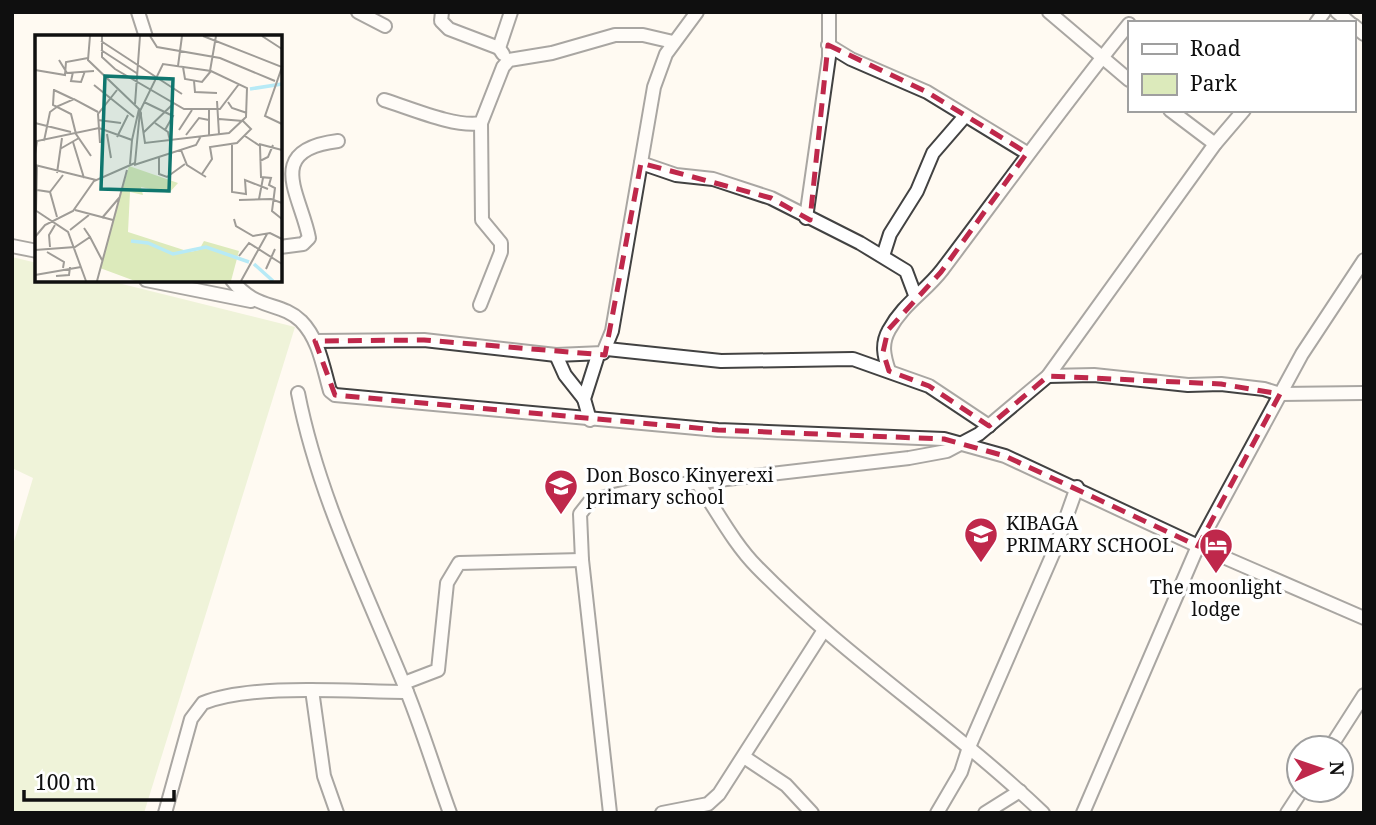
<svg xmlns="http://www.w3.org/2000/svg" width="1376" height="825" font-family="'Noto Serif',serif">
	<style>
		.green { fill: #dceabb }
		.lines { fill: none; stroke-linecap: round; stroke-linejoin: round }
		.minor-casing { stroke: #424242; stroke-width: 16 }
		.minor { stroke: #fff; stroke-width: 12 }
		.marked { fill: none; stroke: #bf284b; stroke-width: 5; stroke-dasharray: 14 9; stroke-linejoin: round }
		.labels { text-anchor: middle; stroke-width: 7; stroke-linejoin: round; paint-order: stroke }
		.poi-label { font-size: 19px; fill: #0f0f0f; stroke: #fff; text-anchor: start }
		.inset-river { fill: none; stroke: #b7eaf6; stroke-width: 3.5 }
		.inset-road { fill: none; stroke: #9f9c97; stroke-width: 2 }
		.view { fill: #0f766e; fill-opacity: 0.15; stroke: #0f766e; stroke-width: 3.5 }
		.inset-edge { fill: none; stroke: #0f0f0f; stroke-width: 3.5 }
	</style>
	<rect width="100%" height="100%" fill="#fffaf2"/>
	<path class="green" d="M12,257L37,263V280H106L295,327L144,813H12V548L33,478L12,468Z"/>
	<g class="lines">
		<g class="minor-casing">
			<g id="minor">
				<path d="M138,12L146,37"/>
				<path d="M358,12L385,26"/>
				<path d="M442,12L441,21L449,29L499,48"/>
				<path d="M1049,12L1129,80"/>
				<path d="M1337,12L1350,23"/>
				<path d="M1316,23L1324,12"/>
				<path d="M1353,25L1364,34"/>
				<path d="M828,45L851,59L927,92L1027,153"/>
				<path d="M503,54L499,48L511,12"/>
				<path d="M384,100C410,108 456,128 481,123L503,67L509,60L552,53L615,35H643L673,42"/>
				<path d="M1170,110L1215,144"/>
				<path d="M641,163L676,175L713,179L771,198L860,243L906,271L915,295"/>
				<path d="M806,218L829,57V12"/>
				<path d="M12,246L37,251"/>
				<path d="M280,247L303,244L309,238C301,195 263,150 338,141"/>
				<path d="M883,256L890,234L917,191L933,153L965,116"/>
				<path d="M146,280L251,301"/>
				<path d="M232,280C256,311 280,301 301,321C319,339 323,367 330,391L335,395L718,430L944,439L1005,456L1198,546L1364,618"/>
				<path d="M480,305L501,252V243L482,220L481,123"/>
				<path d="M315,341L424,340L556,355L603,353L612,331L654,87L666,54L697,12"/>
				<path d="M607,349L721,361L853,359L929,386L989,426"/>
				<path d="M556,355L565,375L584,399"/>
				<path d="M889,371C884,356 881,344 889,330C903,304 925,292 942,270C1004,188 1064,104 1129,24"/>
				<path d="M1048,376L1094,375L1188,385L1221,384L1264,389L1280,394L1364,393"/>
				<path d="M298,393C318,495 364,587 403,682C421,725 434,769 450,813"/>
				<path d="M590,420L584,399L598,355"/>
				<path d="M699,485C717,511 734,544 757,567C845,657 952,726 1043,813"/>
				<path d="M404,683L438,670L447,583L459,563L582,560"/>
				<path d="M312,690L324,776L337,813"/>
				<path d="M1330,748L1364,695"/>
				<path d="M744,757L786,785L812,813"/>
				<path d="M165,813L191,719L203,703C253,683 351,692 407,692"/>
				<path d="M610,813L582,560L580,514L591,500L641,489L909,458L947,451L979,434L1048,376L1215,144L1244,110"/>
				<path d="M662,813L708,804L719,794L824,630"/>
				<path d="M937,813L961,772L969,747L1055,549L1077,487"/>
				<path d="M985,813L1020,791"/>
				<path d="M1083,813L1198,546L1302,354L1364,260"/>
				<path d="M1287,813L1302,790"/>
			</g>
		</g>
		<use href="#minor" class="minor"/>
	</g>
	<path d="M0 0H1376V825H0ZM828,45L927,92L1027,153L941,272L888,330L883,352L889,371L929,386L989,426L1048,376L1221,384L1280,394L1198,546L1005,456L944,439L718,430L335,395L315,341L424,340L605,355L641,163L771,198L810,220Z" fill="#fffaf2" fill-opacity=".55" fill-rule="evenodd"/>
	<path class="marked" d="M828,45L927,92L1027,153L941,272L888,330L883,352L889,371L929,386L989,426L1048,376L1221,384L1280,394L1198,546L1005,456L944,439L718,430L335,395L315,341L424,340L605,355L641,163L771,198L810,220Z"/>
	<defs>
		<g id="school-pin" transform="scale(1.75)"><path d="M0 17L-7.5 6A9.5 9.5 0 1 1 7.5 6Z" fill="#bf284b" stroke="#fff"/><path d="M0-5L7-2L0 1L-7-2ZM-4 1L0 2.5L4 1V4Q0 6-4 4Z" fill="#fff"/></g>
		<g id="hotel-pin" transform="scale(1.75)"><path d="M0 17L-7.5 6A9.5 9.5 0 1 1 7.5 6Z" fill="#bf284b" stroke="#fff"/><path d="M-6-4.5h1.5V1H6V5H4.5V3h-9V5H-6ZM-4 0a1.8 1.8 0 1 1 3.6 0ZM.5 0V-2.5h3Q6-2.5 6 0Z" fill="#fff"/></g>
	</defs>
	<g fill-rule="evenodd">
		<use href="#school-pin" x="561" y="486"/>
		<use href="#school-pin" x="981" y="534"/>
		<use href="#hotel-pin" x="1216" y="545"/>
	</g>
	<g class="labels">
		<g class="poi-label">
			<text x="586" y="482">Don Bosco Kinyerexi<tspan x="586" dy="22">primary school</tspan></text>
			<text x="1006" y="530">KIBAGA<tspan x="1006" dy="22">PRIMARY SCHOOL</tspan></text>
			<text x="1216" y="594" text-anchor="middle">The moonlight<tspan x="1216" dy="22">lodge</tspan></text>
		</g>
	</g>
	<g transform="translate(35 35)">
		<rect width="247" height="247" fill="#fffaf2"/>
		<path d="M94,131L143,148L134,158L106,152L108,160L95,157L93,197L155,217L164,215L169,206L204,216L196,246H100L65,233Z" fill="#dceabb"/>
		<path class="inset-river" d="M215,54L247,49M96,206L113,208L138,219L171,212L214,227M219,229L238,246"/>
		<path class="inset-road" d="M67,1V22L80,34L149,74H185L204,49M115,1L122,12L185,23L240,46M168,1L247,32L230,81L247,89M227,1L247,14M66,6L147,59M66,15L103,39M24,25L32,38L59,36M143,31L147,1M148,32L150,44L167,47L176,36M0,35L30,40L31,27L53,23M175,36L181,1M38,37L36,46L46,47L50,36M159,46L160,57L182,58M59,50L99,82M19,54L18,70L36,79L41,99L56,121M19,55L38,64M182,66L184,99M109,67L138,81L130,95M193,67L197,73L212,78M100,69L105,1M63,85L86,88M0,88L36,97M120,88L133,97L135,106M144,95L157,75M108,98L138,69M72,99L76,123M151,100L164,83L174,85M174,100V73M210,101L225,111L226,142L236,143L234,150L240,153L237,176L247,184M82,102L93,80M97,105L104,74M9,106L15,77L23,71L39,64L63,77M38,107L49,143M65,108L63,79L82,55M224,109L247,115M197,110V157L211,159L210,145L233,154M25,114L44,103M146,115L152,130L171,142M0,119L2,106L64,93L97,105L95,129M124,122V139L132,142L150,129M225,126L233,122L238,110M0,130L61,145M99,130L161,110L166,101M22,138L27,103M167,139L177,124L175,112L202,108L216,94L208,86L184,84M2,155L15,157L22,182M15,157L28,140M224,164L228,143M204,165L236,164L247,168M0,175L33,197L51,246M1,175L2,130M40,175L78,185M67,183L84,163M199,184L201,191L218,201L235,198L247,204M35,195L54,180M0,202L10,190L38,176L59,146L100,128L105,76L128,29L176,36L212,53L211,82L194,98L110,108L106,81V78L105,76V75L53,25L55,1M55,202L67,225M15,212L14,200L20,190M0,215L40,212L55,202L49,193M12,217L29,227L28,233M204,221L214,208L247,229M231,234L240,214M0,240L46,232M21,241L34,240L35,232M62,246L92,135M206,246L232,199"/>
		<path class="view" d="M70,41L138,44L134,156L66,154Z"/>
		<rect width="247" height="247" class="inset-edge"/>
	</g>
	<rect width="1376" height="825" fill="none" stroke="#0f0f0f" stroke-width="28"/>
	<rect x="1128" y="21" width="228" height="91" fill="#ffffff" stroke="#9f9f9f" stroke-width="2"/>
	<rect x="1142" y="44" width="35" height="10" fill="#ffffff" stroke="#9f9f9f" stroke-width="2"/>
	<text x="1190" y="56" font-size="21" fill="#0f0f0f">Road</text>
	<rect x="1142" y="74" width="35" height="21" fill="#dceabb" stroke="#9f9f9f" stroke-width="2"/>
	<text x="1190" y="91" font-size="21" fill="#0f0f0f">Park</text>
	<g transform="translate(1320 769) rotate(88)"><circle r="33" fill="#ffffff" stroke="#9f9f9f" stroke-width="2"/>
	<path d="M0-5L12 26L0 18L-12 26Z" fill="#bf284b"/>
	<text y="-10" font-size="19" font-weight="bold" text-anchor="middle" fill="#0f0f0f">N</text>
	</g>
	<path d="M24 790v10h150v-10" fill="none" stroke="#0f0f0f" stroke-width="3.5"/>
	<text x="35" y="790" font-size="21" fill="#0f0f0f" stroke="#ffffff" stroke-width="5" paint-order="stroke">100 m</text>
</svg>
